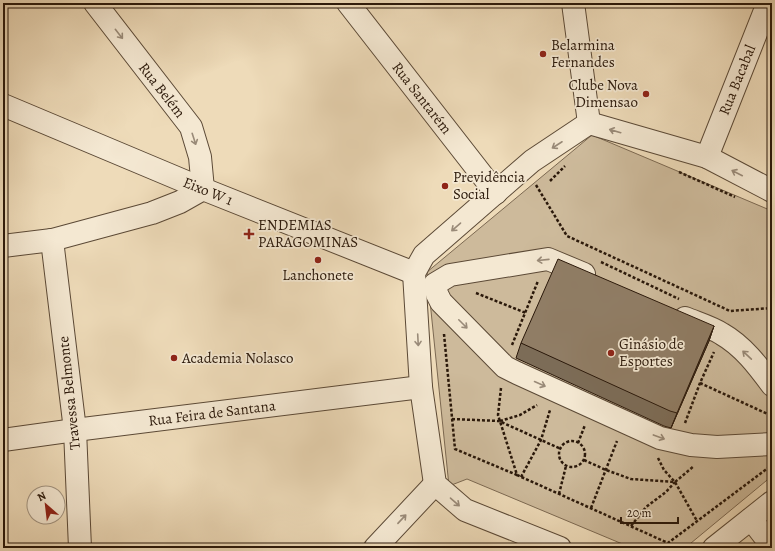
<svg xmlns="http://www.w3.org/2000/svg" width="775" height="551" font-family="Alegreya,serif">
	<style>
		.green { fill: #cdba9b; stroke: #7c6952 }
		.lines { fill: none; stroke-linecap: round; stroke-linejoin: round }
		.minor-casing { stroke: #5b4936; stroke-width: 24 }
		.path { stroke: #2a180a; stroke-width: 2.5; stroke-dasharray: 3 2; stroke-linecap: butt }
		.minor { stroke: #f4e8d2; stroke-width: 22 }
		.wall { fill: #7c6c57; stroke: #2a180a }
		.shaded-wall { fill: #655847; stroke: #2a180a }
		.building { fill: #907d65; stroke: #2a180a }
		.oneway { stroke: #998a78 }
		.poi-dot { fill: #8f2418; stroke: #f4e8d2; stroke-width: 1.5 }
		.labels { text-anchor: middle; stroke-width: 3.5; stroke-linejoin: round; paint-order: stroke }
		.poi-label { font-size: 15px; fill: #2a180a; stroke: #f4e8d2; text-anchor: start }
		.street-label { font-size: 15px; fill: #2a180a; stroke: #f4e8d2 }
	</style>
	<rect width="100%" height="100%" fill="#eedbb9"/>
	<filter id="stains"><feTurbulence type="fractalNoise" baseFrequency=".005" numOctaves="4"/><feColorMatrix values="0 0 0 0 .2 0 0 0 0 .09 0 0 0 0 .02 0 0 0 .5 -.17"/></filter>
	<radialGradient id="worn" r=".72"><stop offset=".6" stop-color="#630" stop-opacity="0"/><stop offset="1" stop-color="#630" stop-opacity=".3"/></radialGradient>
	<path class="green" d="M592,135L772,211V476L685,548H632L467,479L449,486L427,272Z"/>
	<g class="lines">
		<g class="minor-casing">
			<g id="minor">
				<path d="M348,3L496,193"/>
				<path d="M573,3L589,123"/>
				<path d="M3,105L203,189L414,273"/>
				<path d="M707,157L768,3"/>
				<path d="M52,240L75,430L80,548"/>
				<path d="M3,246L52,240L152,213L180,202L203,189L200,157L191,127L95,3"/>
				<path d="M584,274L548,259L450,275L435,284L437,294L441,302L505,367L517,373L660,438L691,445L717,447L772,444"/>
				<path d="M685,318C697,323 711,327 722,334C743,346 758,366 772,385"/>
				<path d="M3,440L75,430L421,387"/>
				<path d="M751,519L772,546"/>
				<path d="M375,548L435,484"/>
				<path d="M560,548L465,510L435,484L421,387L414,273L424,255L532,161L589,123L707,157L772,191"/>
				<path d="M714,548L772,502"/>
			</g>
		</g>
		<g class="path">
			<path d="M679,172L735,197"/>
			<path d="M550,181L565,166"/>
			<path d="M536,185L567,236L730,311L772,308"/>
			<path d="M601,262L679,299"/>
			<path d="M476,293L526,313"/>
			<path d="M444,334L455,449L517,475"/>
			<path d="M512,345L538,281"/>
			<path d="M700,383L772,416"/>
			<path d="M501,388L498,415L517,475L668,543L772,465"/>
			<path d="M452,419L499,421L561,449"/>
			<path d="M500,421L520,415L537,405"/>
			<path d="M685,423L700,383L714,352"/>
			<circle cx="572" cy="454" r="13"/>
			<path d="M578,443L585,425"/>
			<path d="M658,458L664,470L675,482L697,521"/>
			<path d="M584,460L606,470L631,479L675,482L694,466"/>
			<path d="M521,477L541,440L550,410"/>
			<path d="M559,494L566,466"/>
			<path d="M591,508L617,441"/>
			<path d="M631,526L646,507L666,492L675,482"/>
		</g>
		<use href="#minor" class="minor"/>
	</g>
	<path class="wall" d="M714,326L709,341L671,428L664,426L516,358L521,343Z"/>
	<path class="shaded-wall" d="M714,326L709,341L671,428L677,413Z"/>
	<path class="building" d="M558,259L714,326L677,413L670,411L521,343Z"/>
	<defs><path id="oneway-shaft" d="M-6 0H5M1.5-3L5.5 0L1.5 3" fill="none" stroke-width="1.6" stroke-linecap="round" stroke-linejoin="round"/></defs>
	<g class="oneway">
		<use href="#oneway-shaft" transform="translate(119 34) rotate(52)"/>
		<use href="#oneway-shaft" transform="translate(615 131) rotate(-164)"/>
		<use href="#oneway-shaft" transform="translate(194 139) rotate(72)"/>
		<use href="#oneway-shaft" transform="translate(557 145) rotate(147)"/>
		<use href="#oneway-shaft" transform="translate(737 173) rotate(-153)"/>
		<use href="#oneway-shaft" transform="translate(456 227) rotate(139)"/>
		<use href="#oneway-shaft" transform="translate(543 260) rotate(174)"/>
		<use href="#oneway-shaft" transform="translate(463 324) rotate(45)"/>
		<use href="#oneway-shaft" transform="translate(418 340) rotate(87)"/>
		<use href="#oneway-shaft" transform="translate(747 355) rotate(-137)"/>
		<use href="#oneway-shaft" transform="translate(540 384) rotate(24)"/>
		<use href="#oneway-shaft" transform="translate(659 437) rotate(20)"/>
		<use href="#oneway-shaft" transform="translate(455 502) rotate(41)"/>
		<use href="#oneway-shaft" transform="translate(402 519) rotate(-47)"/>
	</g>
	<g class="poi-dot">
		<circle cx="543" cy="54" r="4"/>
		<circle cx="646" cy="94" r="4"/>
		<circle cx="445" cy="186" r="4"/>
		<path d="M247 228h4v4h4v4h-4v4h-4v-4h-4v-4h4z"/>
		<circle cx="318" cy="260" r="4"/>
		<circle cx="611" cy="353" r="4"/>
		<circle cx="174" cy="358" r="4"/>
	</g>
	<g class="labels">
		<g class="poi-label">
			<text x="551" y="50">Belarmina<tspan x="551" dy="17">Fernandes</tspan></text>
			<text x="638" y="90" text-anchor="end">Clube Nova<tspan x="638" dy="17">Dimensao</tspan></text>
			<text x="453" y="182">Previdência<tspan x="453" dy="17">Social</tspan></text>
			<text x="258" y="230">ENDEMIAS<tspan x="258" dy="17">PARAGOMINAS</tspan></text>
			<text x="318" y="280" text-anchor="middle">Lanchonete</text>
			<text x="619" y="349">Ginásio de<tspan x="619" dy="17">Esportes</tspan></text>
			<text x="182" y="363">Academia Nolasco</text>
		</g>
		<g class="street-label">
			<text transform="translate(737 80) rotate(-68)" y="5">Rua Bacabal</text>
			<text transform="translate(162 90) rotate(52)" y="5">Rua Belém</text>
			<text transform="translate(422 98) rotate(52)" y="5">Rua Santarém</text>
			<text transform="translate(208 191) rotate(22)" y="5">Eixo W 1</text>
			<text transform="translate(69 393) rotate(-96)" y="5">Travessa Belmonte</text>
			<text transform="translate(212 413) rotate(-7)" y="5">Rua Feira de Santana</text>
		</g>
	</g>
	<rect width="775" height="551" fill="none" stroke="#eedbb9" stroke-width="16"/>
	<rect x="4" y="4" width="767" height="543" fill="none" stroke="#2a180a" stroke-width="2"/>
	<rect x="8" y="8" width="759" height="535" fill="none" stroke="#2a180a"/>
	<g transform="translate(46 505) rotate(332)"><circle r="19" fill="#f4e8d2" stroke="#a39582"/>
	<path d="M0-3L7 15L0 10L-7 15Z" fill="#8f2418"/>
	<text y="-6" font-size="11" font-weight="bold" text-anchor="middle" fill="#2a180a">N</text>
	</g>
	<path d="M621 517v6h57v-6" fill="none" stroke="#2a180a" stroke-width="2"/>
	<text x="627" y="517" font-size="12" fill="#2a180a" stroke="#f4e8d2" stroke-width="3" paint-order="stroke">20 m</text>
	<rect width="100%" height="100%" filter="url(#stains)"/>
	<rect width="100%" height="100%" fill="url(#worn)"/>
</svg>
